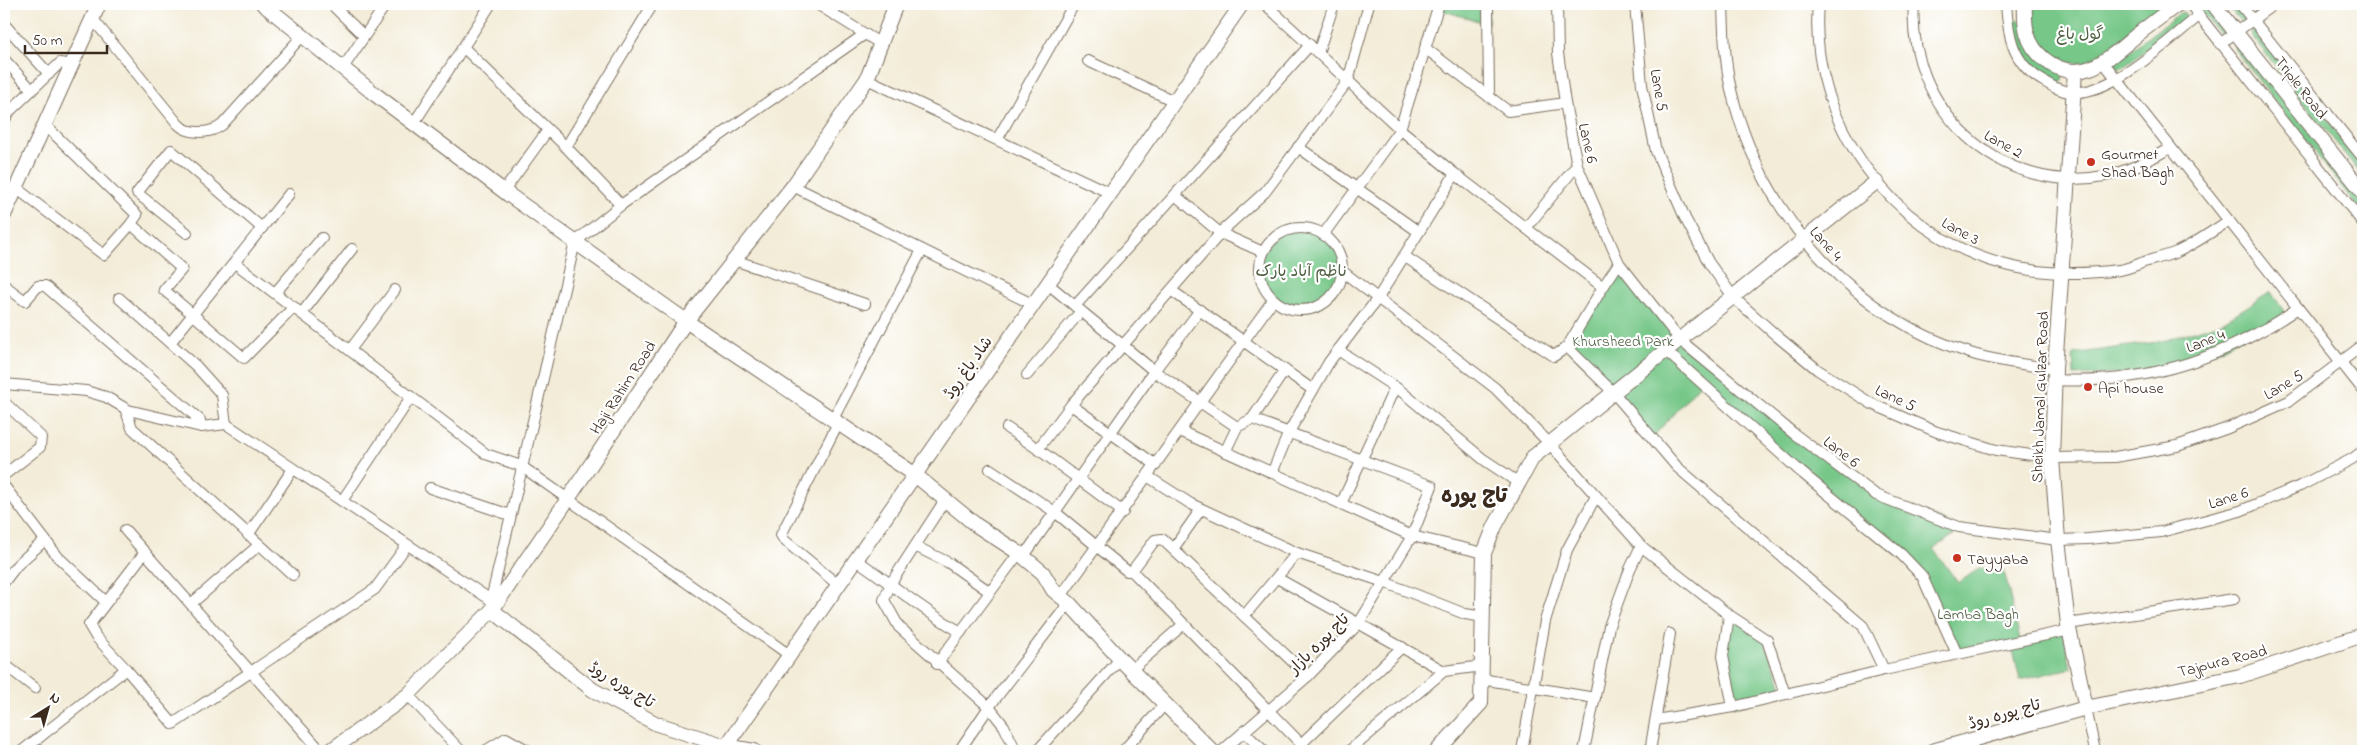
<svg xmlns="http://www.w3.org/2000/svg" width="2367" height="755" font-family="'Indie Flower','Playpen Sans Arabic',sans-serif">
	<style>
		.green { fill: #76c788; stroke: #587853 }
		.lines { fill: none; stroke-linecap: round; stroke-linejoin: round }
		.street-casing { stroke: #7b6e5f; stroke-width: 12 }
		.secondary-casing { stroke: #7b6e5f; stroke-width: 16 }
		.street { stroke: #fff; stroke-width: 10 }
		.secondary { stroke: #fff; stroke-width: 14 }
		.poi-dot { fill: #c8321e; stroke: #fff; stroke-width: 2 }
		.labels { text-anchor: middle; stroke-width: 4.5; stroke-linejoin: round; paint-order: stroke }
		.park-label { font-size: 16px; fill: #506143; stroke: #fff }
		.street-label { font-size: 16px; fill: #3b2a1e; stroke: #fff }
		.poi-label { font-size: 16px; fill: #3b2a1e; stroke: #fff; text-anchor: start }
		.district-label { font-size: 21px; font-weight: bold; fill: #3b2a1e; stroke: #fff }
	</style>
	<rect width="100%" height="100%" fill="#fff"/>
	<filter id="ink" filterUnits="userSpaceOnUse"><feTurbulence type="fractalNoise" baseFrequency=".02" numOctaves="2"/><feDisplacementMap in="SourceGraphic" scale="10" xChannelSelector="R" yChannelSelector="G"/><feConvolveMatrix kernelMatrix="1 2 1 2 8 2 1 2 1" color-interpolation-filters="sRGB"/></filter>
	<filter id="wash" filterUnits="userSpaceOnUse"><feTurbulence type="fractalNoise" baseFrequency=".0096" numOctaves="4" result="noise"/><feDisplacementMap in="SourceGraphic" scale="20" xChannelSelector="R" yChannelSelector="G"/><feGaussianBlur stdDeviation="1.12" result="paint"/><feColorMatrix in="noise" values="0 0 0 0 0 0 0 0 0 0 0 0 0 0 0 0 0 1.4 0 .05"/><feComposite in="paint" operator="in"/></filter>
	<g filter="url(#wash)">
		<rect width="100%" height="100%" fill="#f3ecd8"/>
		<g class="green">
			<path d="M1439,4H1488V24L1437,9Z"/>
			<path d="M2030,4H2171C2152,19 2105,62 2083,63C2073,64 2065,62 2057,58C2032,48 2032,27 2030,4Z"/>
			<path d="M2195,4H2207L2228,34L2224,37L2220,35Z"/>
			<path d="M2226,4H2236L2246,20L2241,22Z"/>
			<path d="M2180,13H2185L2186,20L2122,68H2115L2116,61Z"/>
			<path d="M2015,19L2020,21L2063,75L2062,81L2058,82C2022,65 2021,58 2011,21Z"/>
			<path d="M2252,28L2256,29L2363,164V177L2251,35L2250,32Z"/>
			<path d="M2238,44L2363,197V214L2235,50L2234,46Z"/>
			<circle cx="1301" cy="270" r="41"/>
			<path d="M1619,263L1680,340L1876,495L1959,527L1955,534L1934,549L1958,583L1980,568L2004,571L2020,640L2063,631L2071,668L2020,680L2011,642L1957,654L1922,576L1701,383L1652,438L1567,347Z"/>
			<path d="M2271,292L2286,314L2222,348L2153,372L2074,376L2073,354L2163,341L2222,322Z"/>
			<path d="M1729,615L1762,635L1785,694L1733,707L1723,656Z"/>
		</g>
	</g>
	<g filter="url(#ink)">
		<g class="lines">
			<g class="street-casing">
				<g id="street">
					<path d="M331,4L364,36"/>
					<path d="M817,4L881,44"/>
					<path d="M1265,4L1400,129L1455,174L1603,287L1619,263"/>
					<path d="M1488,4L1489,97"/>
					<path d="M1557,4L1558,53L1565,103L1577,165L1619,263L1680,340L1793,433L1876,495L1959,527L2058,540L2088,539L2161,532L2240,511L2300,486L2352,459L2363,451"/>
					<path d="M1635,4L1642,85L1656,151L1685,218L1709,263L1734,298L1778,337L1818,370L1872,404L1937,432L1996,450L2052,458L2115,457L2177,446L2228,428L2289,401L2363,345"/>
					<path d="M1723,4C1724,38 1725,72 1735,105C1768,222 1856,318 1973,354C2000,362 2028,365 2055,369"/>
					<path d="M1818,4C1808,119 1891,234 2002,264C2041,275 2080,275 2119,270C2127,269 2136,265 2144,262C2155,259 2167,256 2177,252C2195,244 2212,231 2229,221"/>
					<path d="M1914,4C1906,107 2000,197 2104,176C2128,172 2149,160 2170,148"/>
					<path d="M2006,4C2008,34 2012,62 2040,79C2050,85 2059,91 2071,92C2112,96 2168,40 2199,16"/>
					<path d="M2190,4L2363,223"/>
					<path d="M2240,4L2363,158"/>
					<path d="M92,18L178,124C188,135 210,134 222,125L303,35"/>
					<path d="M4,24L49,74"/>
					<path d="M2220,44L2274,4"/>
					<path d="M464,48L566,147L621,205"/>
					<path d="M1425,48L1508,111L1565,103"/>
					<path d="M1318,53L1334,4"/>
					<path d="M4,59L32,90"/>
					<path d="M1088,61L1174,101"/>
					<path d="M2104,63L2363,390"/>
					<path d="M343,68L386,4"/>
					<path d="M867,79L1110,193"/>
					<path d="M4,121L10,111L60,63L72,65"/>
					<path d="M414,123L491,4"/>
					<path d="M45,125L137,215L131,224L182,269L164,290L244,358L294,307"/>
					<path d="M998,138L1074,4"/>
					<path d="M566,147L653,4"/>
					<path d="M1298,147L1419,232"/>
					<path d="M1455,174L1404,256L1554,356L1567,347L1613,392L1677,467L1863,626L1884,670"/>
					<path d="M793,186L1032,304"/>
					<path d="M16,188L104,255L131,224"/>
					<path d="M504,191L548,130"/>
					<path d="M1175,195L1220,233L1263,252"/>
					<path d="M1526,228L1577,165"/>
					<circle cx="1301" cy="269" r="41"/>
					<path d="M187,233L137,193L171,150L262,228"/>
					<path d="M1323,235L1400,129L1439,4"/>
					<path d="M734,260L865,304"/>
					<path d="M235,263L486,454L521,466L788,654"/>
					<path d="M1342,271L1495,388L1549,443L1641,546L1729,615L1767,640L1785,694"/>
					<path d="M1047,283L1154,371L1237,427"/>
					<path d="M4,285L25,301L38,286H45L200,420L201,427"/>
					<path d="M1172,291L1313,390"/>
					<path d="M275,293L322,238"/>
					<path d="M119,298L196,366L222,395L226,424"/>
					<path d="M1075,306L1310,45"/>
					<path d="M302,313L352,249"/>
					<path d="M170,343L289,194"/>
					<path d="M1567,347L1603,287"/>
					<path d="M350,350L395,290"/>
					<path d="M1338,350L1401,391L1483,459L1519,483"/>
					<path d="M1666,351L1801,472L1901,554L1922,576L1957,654"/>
					<path d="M1027,375L1081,311"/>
					<path d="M2055,380C2144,385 2224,359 2298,308"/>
					<path d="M4,384L86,391L106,397L128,410L201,427L226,424L491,600"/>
					<path d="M4,402L41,437L40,447L4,475"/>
					<path d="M1071,405L1156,465"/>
					<path d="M125,408L132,428L293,575"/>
					<path d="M833,419L922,250"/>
					<path d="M1007,428L1038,449"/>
					<path d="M1180,431L1412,536L1484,553"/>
					<path d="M1225,452L1237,427L1252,419L1285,370"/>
					<path d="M990,469L1055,512L1127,571H1132L1155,540L1162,539L1308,676"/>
					<path d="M1272,473L1289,432L1329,362L1378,298L1404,256"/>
					<path d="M1147,476L1191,504L1297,553L1384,582L1465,614L1484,617"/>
					<path d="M4,486L58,557L106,602"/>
					<path d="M430,488L510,515"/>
					<path d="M945,500L891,583L884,600L899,627L989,707L1004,726L1016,751"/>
					<path d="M342,501L411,397"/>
					<path d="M1341,504L1395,387"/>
					<path d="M1123,512L1038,449L1071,405L1224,229L1265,192L1348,81L1369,4"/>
					<path d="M125,530L321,751"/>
					<path d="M248,535L293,469"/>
					<path d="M915,546L949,563L990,592"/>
					<path d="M1173,549L1201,509"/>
					<path d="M145,552L89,625L96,637L126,669L173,724L375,589L407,545"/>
					<path d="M1024,556L1154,371L1200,310"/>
					<path d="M855,559C891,583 923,611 961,632"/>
					<path d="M1132,571L1308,751"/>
					<path d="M1277,578L1444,671"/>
					<path d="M4,582L17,565L45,540"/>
					<path d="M837,584L784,540L781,535L838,423"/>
					<path d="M1061,596L1273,300"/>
					<path d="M191,604L259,545"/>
					<path d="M492,610L491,600L575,242L621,205L865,34"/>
					<path d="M1729,615L1723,656L1733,707"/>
					<path d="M1244,616L1297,553"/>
					<path d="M2068,624L2234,599"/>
					<path d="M4,664L35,688"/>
					<path d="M937,664L1019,553"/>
					<path d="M1131,670L1184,624"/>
					<path d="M1481,679L1595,698"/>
					<path d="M408,695L461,751"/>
					<path d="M2086,708L2095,751"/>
					<path d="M1656,720L1733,707L1884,670L2070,630"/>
					<path d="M1244,732L1264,751"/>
					<path d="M1970,741L1974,751"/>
					<path d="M1301,744L1402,647"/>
					<path d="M22,751L126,669"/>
					<path d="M485,751L506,738L529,751"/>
					<path d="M959,751L989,707L1069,603"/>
					<path d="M1037,751L1120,659"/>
					<path d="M1123,751L1165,704"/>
					<path d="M1222,751L1308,676L1359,623L1412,536L1432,486L1252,419"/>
					<path d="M1349,751L1444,671L1483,666"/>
					<path d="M1522,751L1545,621L1567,550L1596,496"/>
					<path d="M1584,751L1609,626L1630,569L1641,546"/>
					<path d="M1650,751L1670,634"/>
				</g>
			</g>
			<g class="secondary-casing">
				<g id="secondary">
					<path d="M263,4L376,95L509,195L686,321L914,474L976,525L1019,553L1043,573L1053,590L1069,603L1120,659L1212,751"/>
					<path d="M2025,4C2024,26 2026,44 2044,59C2080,89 2110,57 2138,34C2151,24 2164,14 2178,4"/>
					<path d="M2213,4L2363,192"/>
					<path d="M2075,71L2055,369L2052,458L2058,540L2068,624L2086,708"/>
					<path d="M4,215L99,4"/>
					<path d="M492,610L593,690L657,724L726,746L754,751"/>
					<path d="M330,751L408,695L492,610L568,499L686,321L793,186L867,79L896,4"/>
					<path d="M723,751L1242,4"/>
					<path d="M1437,751L1481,703L1484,553L1495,526L1533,457L1876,182"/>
					<path d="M1932,751L2086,708L2240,676L2363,635"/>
				</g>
			</g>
			<use href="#street" class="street"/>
			<use href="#secondary" class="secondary"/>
		</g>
	</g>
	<g class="poi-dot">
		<circle cx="2091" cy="162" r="5"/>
		<circle cx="2088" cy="387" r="5"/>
		<circle cx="1957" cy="558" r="5"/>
	</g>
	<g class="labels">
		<g class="park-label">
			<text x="2080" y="39">گول باغ</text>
			<text x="1301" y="276">ناظم آباد پارک</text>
			<text x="1623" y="346">Khursheed Park</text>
			<text x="1978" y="619">Lamba Bagh</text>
		</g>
		<g class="street-label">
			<text transform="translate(2302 87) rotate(52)" y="6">Triple Road</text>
			<text transform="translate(1660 90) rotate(80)" y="6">Lane 5</text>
			<text transform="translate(1589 143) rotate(77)" y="6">Lane 6</text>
			<text transform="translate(2004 143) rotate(29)" y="6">Lane 2</text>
			<text transform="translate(1961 230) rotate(28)" y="6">Lane 3</text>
			<text transform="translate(1827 243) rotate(48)" y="6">Lane 4</text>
			<text transform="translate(2205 340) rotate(-21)" y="6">Lane 4</text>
			<text transform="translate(967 367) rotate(-55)" y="6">شاد باغ روڈ</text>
			<text transform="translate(2283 384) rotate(-31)" y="6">Lane 5</text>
			<text transform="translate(622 387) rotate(-57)" y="6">Haji Rahim Road</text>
			<text transform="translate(1896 397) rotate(25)" y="6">Lane 5</text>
			<text transform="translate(2039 397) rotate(-88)" y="6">Sheikh Jamal Gulzar Road</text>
			<text transform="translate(1842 451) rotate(37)" y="6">Lane 6</text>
			<text transform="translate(2228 497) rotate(-18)" y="6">Lane 6</text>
			<text transform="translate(1318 643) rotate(-45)" y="6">تاج پورہ بازار</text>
			<text transform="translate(2222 660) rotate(-14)" y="6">Tajpura Road</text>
			<text transform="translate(622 684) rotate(31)" y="6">تاج پورہ روڈ</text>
			<text transform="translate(2004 713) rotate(-16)" y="6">تاج پورہ روڈ</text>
		</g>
		<g class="poi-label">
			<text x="2101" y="159">Gourmet<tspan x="2101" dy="18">Shad Bagh</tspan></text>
			<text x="2098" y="393">Api house</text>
			<text x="1967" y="564">Tayyaba</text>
		</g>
		<g class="district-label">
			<text x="1474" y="502">تاج پورہ</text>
		</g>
	</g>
	<rect width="2367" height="755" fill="none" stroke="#fff" stroke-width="20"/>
	<g transform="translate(48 708) rotate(37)" stroke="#ffffff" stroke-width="4" paint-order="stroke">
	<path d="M0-4L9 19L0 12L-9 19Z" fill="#3b2a1e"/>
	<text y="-8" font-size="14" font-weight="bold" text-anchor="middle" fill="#3b2a1e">N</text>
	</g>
	<path d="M25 45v8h82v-8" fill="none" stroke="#3b2a1e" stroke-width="2.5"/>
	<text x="32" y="45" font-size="15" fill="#3b2a1e" stroke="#ffffff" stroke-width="4" paint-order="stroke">50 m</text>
</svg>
